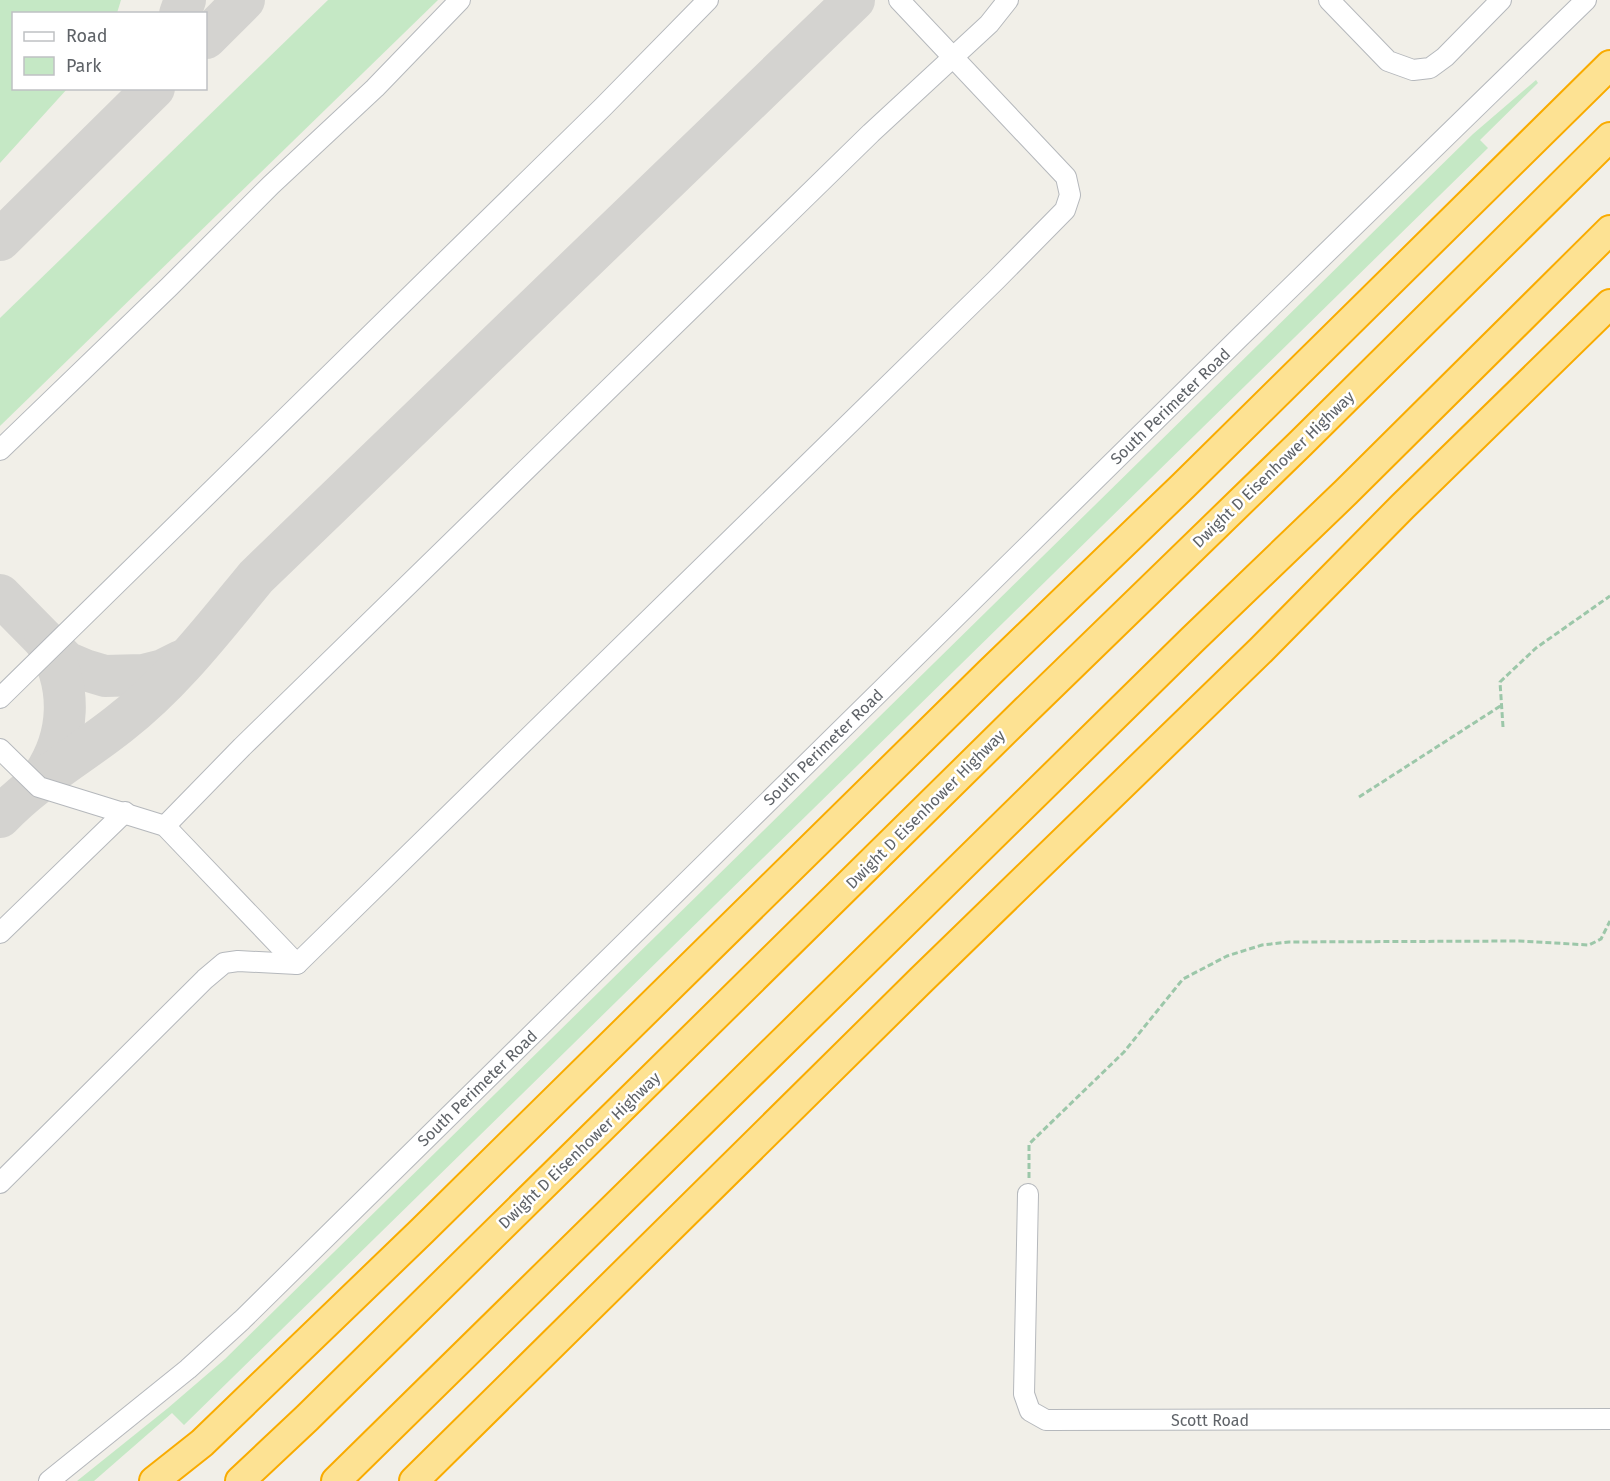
<svg xmlns="http://www.w3.org/2000/svg" width="1610" height="1481" font-family="'Fira Sans',sans-serif">
	<style>
		.green { fill: #c5e8c5 }
		.lines { fill: none; stroke-linecap: round; stroke-linejoin: round }
		.taxiway { stroke: #d4d3d0; stroke-width: 42 }
		.minor-casing { stroke: #b5b8bc; stroke-width: 22 }
		.highway-casing { stroke: #f9ab00; stroke-width: 32 }
		.path { stroke: #9cc7a9; stroke-width: 3; stroke-dasharray: 6 3; stroke-linecap: butt }
		.minor { stroke: #fff; stroke-width: 20 }
		.highway { stroke: #fde293; stroke-width: 28 }
		.labels { text-anchor: middle; stroke-width: 5; stroke-linejoin: round; paint-order: stroke }
		.street-label { font-size: 16px; fill: #5f6368; stroke: #fff }
	</style>
	<rect width="100%" height="100%" fill="#f1efe8"/>
	<g class="green">
		<path d="M0,0H121L117,13L14,14V88L67,89L0,163Z"/>
		<path d="M328,0H438L0,426V318Z"/>
		<path d="M1536,80L1538,83L1480,140L1488,148L184,1425L172,1413L94,1481H77L168,1408L225,1359L1473,134Z"/>
	</g>
	<g class="lines">
		<g class="taxiway">
			<path d="M180,14L185,0"/>
			<path d="M206,38L244,0"/>
			<path d="M0,240L154,88"/>
			<path d="M0,595L66,662L85,670L105,676L143,675L163,670L181,661"/>
			<path d="M41,779C71,737 73,685 45,641"/>
			<path d="M0,817C35,780 80,755 119,724C172,683 214,628 256,577L854,0"/>
		</g>
		<g class="minor-casing">
			<g id="minor">
				<path d="M1329,0L1388,61L1413,70L1430,68L1445,57L1501,0"/>
				<path d="M0,450L169,287L271,185L375,88L460,0"/>
				<path d="M0,698L603,107L708,0"/>
				<path d="M0,749L39,787L165,826L297,964"/>
				<path d="M165,826L242,747L871,133L989,24L1008,0"/>
				<path d="M0,933L125,812"/>
				<path d="M0,1183L205,979L224,963L238,961L297,964L996,280L1065,210L1070,195L1066,177L899,0"/>
				<path d="M1028,1194L1024,1394L1030,1411L1046,1420L1610,1419"/>
				<path d="M49,1481L188,1369L242,1320L1242,335L1586,0"/>
			</g>
		</g>
		<g class="highway-casing">
			<g id="highway">
				<path d="M154,1481L202,1443L422,1231L989,673L1183,486L1610,65"/>
				<path d="M240,1481L307,1418L1026,710L1301,443L1610,137"/>
				<path d="M336,1481L1193,639L1346,492L1610,230"/>
				<path d="M414,1481L921,980L1261,650L1403,506L1610,304"/>
			</g>
		</g>
		<g class="path">
			<path d="M1503,727L1500,682L1536,648L1610,596"/>
			<path d="M1359,797L1502,705"/>
			<path d="M1029,1178V1144L1124,1052L1183,979L1227,956L1262,945L1289,942L1519,941L1589,945L1601,939L1610,921"/>
		</g>
		<use href="#minor" class="minor"/>
		<use href="#highway" class="highway"/>
	</g>
	<g class="labels">
		<g class="street-label">
			<text transform="translate(1170 406) rotate(-44)" y="6">South Perimeter Road</text>
			<text transform="translate(1273 469) rotate(-44)" y="6">Dwight D Eisenhower Highway</text>
			<text transform="translate(823 747) rotate(-44)" y="6">South Perimeter Road</text>
			<text transform="translate(925 809) rotate(-45)" y="6">Dwight D Eisenhower Highway</text>
			<text transform="translate(477 1088) rotate(-44)" y="6">South Perimeter Road</text>
			<text transform="translate(579 1150) rotate(-44)" y="6">Dwight D Eisenhower Highway</text>
			<text x="1210" y="1426">Scott Road</text>
		</g>
	</g>
	<rect x="12" y="12" width="195" height="78" fill="#ffffff" stroke="#bfc1c3" stroke-width="1.5"/>
	<rect x="24" y="32" width="30" height="9" fill="#ffffff" stroke="#bfc1c3" stroke-width="1.5"/>
	<text x="66" y="42" font-size="18" fill="#5f6368">Road</text>
	<rect x="24" y="57" width="30" height="18" fill="#c5e8c5" stroke="#bfc1c3" stroke-width="1.5"/>
	<text x="66" y="72" font-size="18" fill="#5f6368">Park</text>
</svg>
